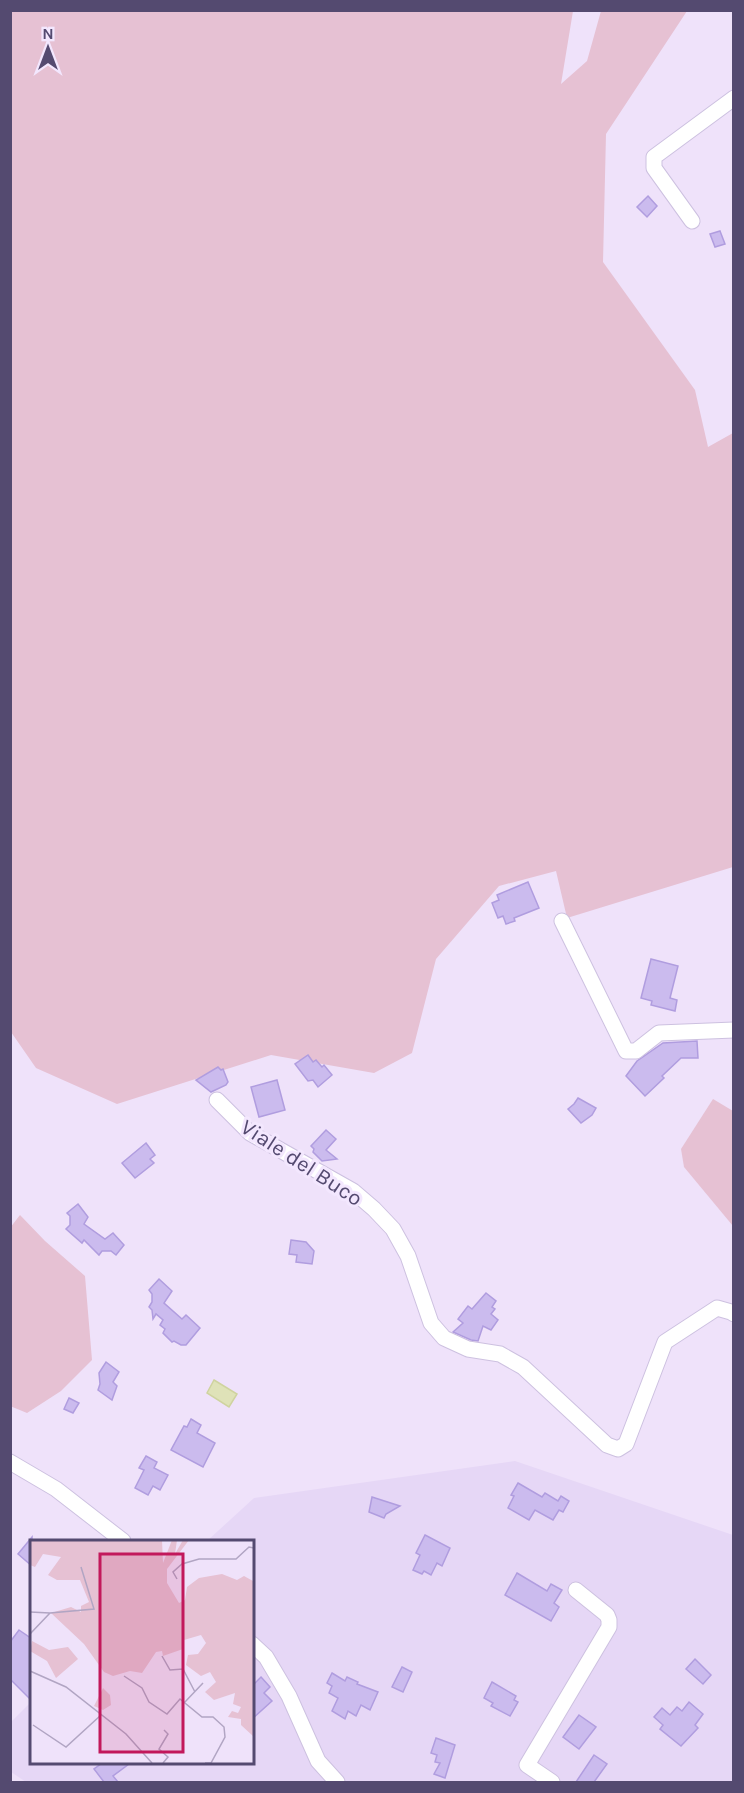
<svg xmlns="http://www.w3.org/2000/svg" width="744" height="1793" font-family="Karla,sans-serif">
	<style>
		.residential { fill: #e6d7f6 }
		.green { fill: #e6c1d3 }
		.water { fill: #dfe2b8; stroke: #cfd39f; stroke-width: 1.5 }
		.building { fill: #cbbbee; stroke: #b09ddf; stroke-width: 1.5 }
		.lines { fill: none; stroke-linecap: round; stroke-linejoin: round }
		.minor-casing { stroke: #cdc1e0; stroke-width: 17 }
		.minor { stroke: #fff; stroke-width: 15 }
		.labels { text-anchor: middle; stroke-width: 6; stroke-linejoin: round; paint-order: stroke }
		.street-label { font-size: 22px; fill: #544a70; stroke: #f3e7fe }
		.inset-road { fill: none; stroke: #b1a5c3; stroke-width: 1.5 }
		.view { fill: #c2185b; fill-opacity: 0.15; stroke: #c2185b; stroke-width: 3 }
		.inset-edge { fill: none; stroke: #544a70; stroke-width: 3 }
	</style>
	<rect width="100%" height="100%" fill="#efe2fa"/>
	<path class="residential" d="M515,1461L733,1535V1782H26L11,1772V1722L31,1702L32,1762H252V1541H207L254,1498Z"/>
	<g class="green">
		<path d="M10,11H573L561,84L587,61L601,11H687L606,134L603,262L695,390L708,447L733,433V867L567,918L556,871L499,886L436,959L412,1053L374,1073L271,1055L117,1104L36,1068L11,1032Z"/>
		<path d="M713,1099L733,1111V1226L684,1167L681,1149Z"/>
		<path d="M20,1215L45,1241L85,1276L92,1360L61,1391L27,1413L10,1406V1228Z"/>
	</g>
	<path class="water" d="M214,1380L237,1394L229,1407L207,1393Z"/>
	<g class="building">
		<path d="M648,196L657,206L647,217L637,207Z"/>
		<path d="M720,231L725,244L715,247L710,234Z"/>
		<path d="M528,882L539,908L514,918L515,921L506,924L503,916L498,918L492,903L499,900L497,895Z"/>
		<path d="M651,959L678,966L670,998L677,1000L675,1011L651,1005L652,1001L641,998Z"/>
		<path d="M697,1041L698,1058H681L662,1076L664,1078L645,1096L626,1076L637,1061L663,1043Z"/>
		<path d="M308,1055L313,1062L316,1060L322,1067L324,1065L332,1075L318,1087L313,1080L308,1081L295,1064Z"/>
		<path d="M218,1067L221,1070L223,1069L228,1082L226,1085L211,1092L196,1080Z"/>
		<path d="M277,1080L285,1110L259,1117L251,1087Z"/>
		<path d="M578,1098L596,1108L592,1115L581,1123L568,1109L574,1104Z"/>
		<path d="M326,1130L336,1139L326,1150L337,1159L322,1161L313,1152L314,1149L311,1146Z"/>
		<path d="M146,1143L155,1155L150,1159L154,1163L135,1178L122,1163Z"/>
		<path d="M78,1204L88,1217L84,1224L105,1239L113,1233L124,1245L116,1255L111,1251H102L99,1255L84,1240L82,1243L66,1229L70,1225V1216L67,1213Z"/>
		<path d="M291,1240L306,1242L314,1251L312,1264L296,1262L297,1255L289,1254Z"/>
		<path d="M159,1279L172,1291L164,1303L182,1319L186,1315L200,1328L186,1345H181L174,1341L172,1342L163,1333L165,1329L160,1325L163,1320L156,1314L153,1319L152,1310L149,1307L152,1302V1294L149,1290Z"/>
		<path d="M486,1293L496,1301L492,1307L495,1309L491,1314L498,1320L491,1330L483,1326L478,1341L471,1340L453,1332L463,1323L458,1319L468,1306L472,1309Z"/>
		<path d="M106,1362L119,1372L113,1382L117,1386L112,1400L98,1390L100,1384L99,1373Z"/>
		<path d="M69,1398L79,1403L73,1413L64,1409Z"/>
		<path d="M191,1419L201,1425L197,1433L215,1443L203,1467L171,1450L184,1426L187,1427Z"/>
		<path d="M146,1456L157,1462L154,1468L168,1475L160,1490L153,1486L148,1495L135,1488L144,1470L139,1468Z"/>
		<path d="M518,1483L542,1497L545,1493L558,1501L561,1496L569,1501L563,1512L559,1510L553,1520L535,1510L529,1520L508,1508L514,1496L511,1495Z"/>
		<path d="M372,1497L400,1506L386,1514L384,1518L369,1512Z"/>
		<path d="M425,1535L450,1548L442,1566L437,1563L431,1575L424,1571L422,1574L413,1570L420,1555L416,1553Z"/>
		<path d="M32,1537V1566L18,1554Z"/>
		<path d="M517,1573L547,1591L551,1584L562,1590L554,1603L559,1607L551,1621L505,1595Z"/>
		<path d="M19,1630L32,1639V1701L10,1679V1642Z"/>
		<path d="M695,1659L711,1675L703,1684L686,1669Z"/>
		<path d="M402,1667L412,1672L403,1692L392,1687Z"/>
		<path d="M332,1673L345,1681L347,1677L358,1682L357,1684L378,1692L370,1710L361,1705L356,1716L348,1711L345,1719L332,1711L338,1698L329,1693L332,1686L327,1683Z"/>
		<path d="M261,1677L270,1687L264,1693L272,1701L252,1719V1686Z"/>
		<path d="M492,1682L516,1696L514,1700L518,1702L510,1716L491,1706L493,1703L484,1698Z"/>
		<path d="M689,1702L703,1714L695,1725L698,1728L681,1746L660,1729L663,1725L654,1717L662,1708L670,1715L677,1707L682,1711Z"/>
		<path d="M579,1715L596,1727L579,1749L563,1737Z"/>
		<path d="M436,1738L455,1745L445,1778L434,1774L440,1763L435,1762L437,1755L431,1753Z"/>
		<path d="M594,1755L607,1764L594,1782H576Z"/>
		<path d="M105,1761H133L113,1776L118,1782H104L94,1769Z"/>
	</g>
	<g class="lines">
		<g class="minor-casing">
			<g id="minor">
				<path d="M692,221L654,168V157L734,98"/>
				<path d="M562,921L626,1051H636L659,1033L734,1030"/>
				<path d="M217,1100L250,1133L353,1191L374,1209L393,1229L408,1256L431,1323L444,1338L468,1349L500,1354L523,1367L607,1445L618,1449L626,1444L665,1342L717,1308L731,1312L734,1314"/>
				<path d="M10,1462L56,1489L123,1541"/>
				<path d="M252,1644L266,1657L289,1696L318,1761L337,1782"/>
				<path d="M552,1782L527,1765L609,1627V1620L607,1615L576,1590"/>
			</g>
		</g>
		<use href="#minor" class="minor"/>
	</g>
	<g class="labels">
		<g class="street-label">
			<text transform="translate(302 1162) rotate(33)" y="8">Viale del Buco</text>
		</g>
	</g>
	<g transform="translate(30 1540)">
		<rect width="224" height="224" fill="#efe2fa"/>
		<path d="M0,0H132L133,23L142,0H147L145,14L153,0H159L137,29V43L149,63L155,60L157,47L169,38L192,34L207,40L214,36L223,41V196L211,185V179L198,177L202,171L208,173L211,167L203,164L205,153L184,160L175,152L186,142L180,132L171,136L156,125L158,115L168,114L176,103L171,95L154,100L153,109L133,116L132,111L126,112L112,133L100,131L83,136L74,132L54,104L21,73L41,67L51,72V66L59,62L50,40H27L18,35L31,17L13,14L5,27L0,25ZM2,101L19,110L38,107L48,119L26,138L17,121L0,111ZM73,148L80,155L81,165L73,170L64,166Z" fill="#e6c1d3"/>
		<path class="inset-road" d="M147,39L143,32L152,24L169,19H206L219,7L224,8M0,72L20,73M0,94L20,73L64,69L51,27M132,116L140,130L153,129L165,152M0,131L36,147L96,194L122,223M94,136L112,148L119,162L137,174L150,159L172,177H183L194,187L195,197L181,223H175M154,163L173,143M3,185L36,207L71,175M133,223L138,217L129,209L138,194L134,190"/>
		<path class="view" d="M70,14H153V212H70Z"/>
		<rect width="224" height="224" class="inset-edge"/>
	</g>
	<rect width="744" height="1793" fill="none" stroke="#544a70" stroke-width="24"/>
	<g transform="translate(48 48)" stroke="#f3e7fe" stroke-width="4.5" paint-order="stroke">
	<path d="M0-4.5L10 22L0 15L-10 22Z" fill="#544a70"/>
	<text y="-9" font-size="16" font-weight="bold" text-anchor="middle" fill="#544a70">N</text>
	</g>
</svg>
